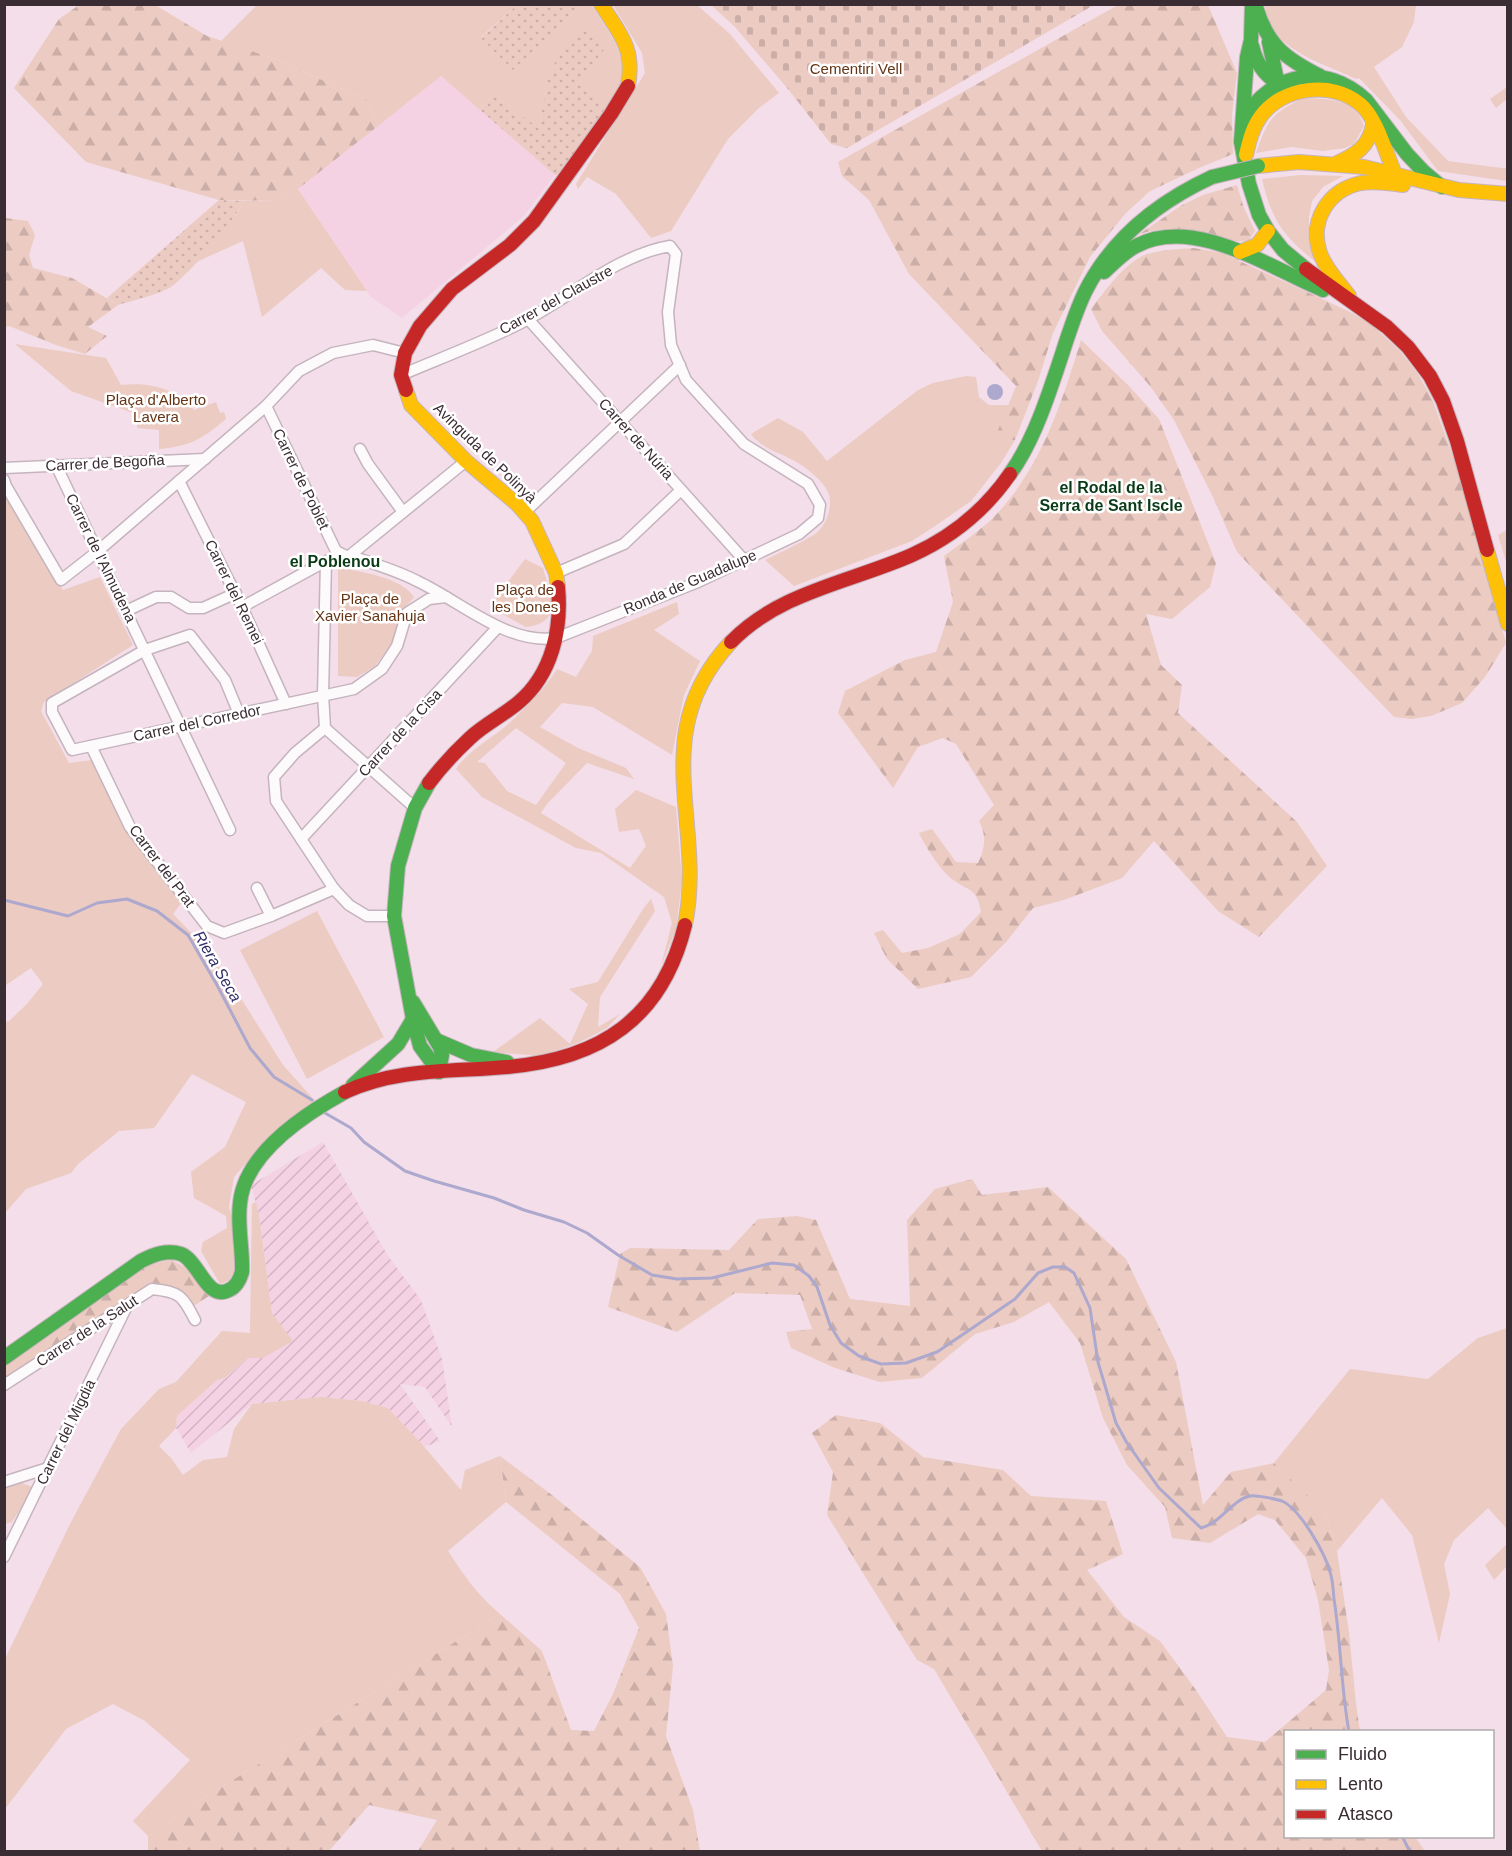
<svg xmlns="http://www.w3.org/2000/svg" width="1512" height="1856" font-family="Helvetica,sans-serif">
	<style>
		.built { fill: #f4d2e4 }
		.industrial { fill: url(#industrial-furrows) }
		.green { fill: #eccbc2; fill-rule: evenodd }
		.forest { fill: url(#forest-firs) }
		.cemetery { fill: url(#cemetery-stones) }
		.garden { fill: url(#garden-dots) }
		.water { fill: #aca8ce }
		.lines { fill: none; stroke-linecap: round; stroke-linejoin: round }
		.stream { stroke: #aca8ce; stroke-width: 3 }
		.street-casing { stroke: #c5b4bd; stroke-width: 13 }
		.fast-casing { stroke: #c5b4bd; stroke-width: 16 }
		.slow-casing { stroke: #c5b4bd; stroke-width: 16 }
		.jam-casing { stroke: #c5b4bd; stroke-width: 16 }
		.street { stroke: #fdfafc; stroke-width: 10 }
		.fast { stroke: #4caf50; stroke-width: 14 }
		.slow { stroke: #ffc107; stroke-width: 14 }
		.jam { stroke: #c62828; stroke-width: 14 }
		.fast-bridge-casing { stroke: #c5b4bd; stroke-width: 16; stroke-linecap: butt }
		.fast-bridge { stroke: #4caf50; stroke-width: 14 }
		.labels { text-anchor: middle; stroke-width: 5; stroke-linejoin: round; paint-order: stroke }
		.park-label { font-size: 15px; fill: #653414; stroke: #fff }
		.street-label { font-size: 15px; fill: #3a2c33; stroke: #fff }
		.neighbourhood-label { font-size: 16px; font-weight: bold; fill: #0a3b17; stroke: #fff }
		.water-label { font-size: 16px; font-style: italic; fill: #302d6a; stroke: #fff }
	</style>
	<defs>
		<pattern id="industrial-furrows" width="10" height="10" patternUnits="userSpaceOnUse" patternTransform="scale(1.5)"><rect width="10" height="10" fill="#f4d2e4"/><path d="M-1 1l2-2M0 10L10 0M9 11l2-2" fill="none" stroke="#d2b4c4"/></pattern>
		<pattern id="forest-firs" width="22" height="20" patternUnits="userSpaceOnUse" patternTransform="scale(1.5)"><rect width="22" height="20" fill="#eccbc2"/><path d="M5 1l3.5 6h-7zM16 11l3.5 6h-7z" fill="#cbaea7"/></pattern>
		<pattern id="cemetery-stones" width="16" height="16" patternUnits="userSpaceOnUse" patternTransform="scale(1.5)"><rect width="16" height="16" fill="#eccbc2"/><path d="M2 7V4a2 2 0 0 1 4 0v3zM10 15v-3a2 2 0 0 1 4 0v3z" fill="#cbaea7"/></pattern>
		<pattern id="garden-dots" width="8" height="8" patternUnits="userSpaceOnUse" patternTransform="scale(1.5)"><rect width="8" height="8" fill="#eccbc2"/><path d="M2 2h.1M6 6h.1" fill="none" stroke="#cbaea7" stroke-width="1.8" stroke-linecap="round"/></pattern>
	</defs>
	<rect width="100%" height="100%" fill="#f3dee9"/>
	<path class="built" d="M441,76L555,175L524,216L402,318L371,297L298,189Z"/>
	<path class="industrial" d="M323,1142L388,1256L421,1300L442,1359L452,1427L425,1387L400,1384L440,1441L424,1447L388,1408L362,1401L321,1397L252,1404L191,1453L176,1428L177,1416L217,1380L226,1378L248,1358H263L292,1341L272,1313L259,1215L251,1185Z"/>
	<g class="green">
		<path d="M257,5H517L481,37L513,69L581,5H592C608,33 635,59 617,94C613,101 607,107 603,113L547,78L539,130L494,93L480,110L441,76L378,126L367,100L275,59L221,41Z"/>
		<path d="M613,5H697L730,34L779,93L759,108L728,139L671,231L651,238L616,194L587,177L578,189L576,184L645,73L642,53Z"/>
		<path d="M1265,5H1416L1414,22L1402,47L1374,67L1406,117L1448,161L1502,168H1507V181L1438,171L1400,120L1359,78L1356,79C1327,65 1280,52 1267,19C1266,15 1266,9 1265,5Z"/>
		<path d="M1507,87V99L1496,108L1490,99Z"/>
		<path d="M1303,98C1329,99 1355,98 1364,126L1354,144L1345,148L1323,151L1291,147L1256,153C1268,119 1271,114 1303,98Z"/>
		<path d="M1300,175L1343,176L1323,187L1312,201L1309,217V242L1319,265C1284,236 1273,224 1262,179Z"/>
		<path d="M298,189L367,291L345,290L321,268L262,317L243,241L194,263L237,214L244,201H277Z"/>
		<path d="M15,344L106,358L121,385C149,382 176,388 194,410L216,402L220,413L224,412L226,419C202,439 191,446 159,449V430L137,428V419L133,413L71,391Z"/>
		<path d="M966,376L976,377L979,397L989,405H1009L995,440H1015L1001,463L971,501L938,524L912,541L794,586L765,560C781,552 799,544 815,534C826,527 834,505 828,492C823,481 808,469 798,463C784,454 761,449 751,434L778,418L803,432L827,461L918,390L933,383Z"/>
		<path d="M5,489L63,590L100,577L133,645L44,702L41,711L69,763L92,760L182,902L173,914L200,942L230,981L283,1065L316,1102L262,1145L234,1177L229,1207L232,1217L236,1270L228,1281L220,1284L201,1251L203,1242L227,1228L226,1216L194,1198L191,1172L225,1147L246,1102L192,1074L154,1128L119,1131L78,1164L71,1173L26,1189L5,1213V1021L8,1022L27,1004L43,984L31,968L6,985L5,983Z"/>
		<path d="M1507,530V565L1498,535Z"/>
		<path d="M525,559L543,568C550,595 565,622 526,627L489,607Z"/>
		<path d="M338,567C361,572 401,577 414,597L401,612L392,643L375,666L357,677L338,676Z"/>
		<path d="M677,602L679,614L654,630L700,661L684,695L672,755L593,707L562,703L540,727L578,748L626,768L634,779L587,763L547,804L541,813L630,868L646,846L639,829L619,832L615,809L636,790L676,807L682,881L676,929L661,966L672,923L664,897L601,853L576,848L482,797L456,769C468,751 489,740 506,726C525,709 543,691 557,669L576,677L592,651L593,636ZM516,728L566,763L536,805L507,791L485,763L477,762Z"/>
		<path d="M651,899L655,911L600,997L598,1027L620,1014L607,1028L580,1042L541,1056L493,1052L540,1018L570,1044L588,1004L569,989L598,982L643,909Z"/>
		<path d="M317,911L384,1037L307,1079L240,950Z"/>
		<path d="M256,1202L259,1215L272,1313L293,1341L263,1358H248L225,1378L217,1380L177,1416L176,1428L159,1446L171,1458L183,1475L203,1460L227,1457L234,1429L252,1404L321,1397L362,1401L388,1408L421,1443L461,1490L465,1470L500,1456L506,1502L448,1551C463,1574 478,1596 500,1614L204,1798L148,1836L133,1821L190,1760L145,1721L113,1704L66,1729L5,1809L4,1661L71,1522L121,1429L159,1389L176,1382L222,1331L250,1333L252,1204Z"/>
		<path d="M1507,1328V1529L1488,1508L1454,1540L1444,1564L1450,1594L1439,1643L1412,1535L1382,1498L1337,1551L1325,1512L1274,1463L1350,1369L1428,1379L1478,1338Z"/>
		<path d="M22,1483L34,1488L12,1522L5,1524L4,1488Z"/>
		<path d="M1507,1544V1566L1494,1580L1485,1565Z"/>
	</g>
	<g class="forest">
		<path d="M79,5H155L207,36L275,59L367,100L378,126L298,189L277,201L219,200L86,162L14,88L59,19Z"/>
		<path d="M1118,5H1208L1237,73L1232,114L1233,154L1199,168L1150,191L1125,214L1090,257L1053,333L1038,381L1015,440H994L1016,386L909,274L869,200L842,176L838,162Z"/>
		<path d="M1237,185L1244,208L1255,231L1249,240C1234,244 1222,237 1207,234C1185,229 1159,226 1138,235L1182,205L1203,195Z"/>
		<path d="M5,218L28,221L35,235L29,255L33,268L72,278L118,305L88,327L107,336L85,354L56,345L9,326L5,327Z"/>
		<path d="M1194,248L1222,253L1348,311L1371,324L1400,351L1418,374L1432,399L1458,470L1506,643L1485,677L1462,703L1431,716L1411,719L1394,717L1237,552L1213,497L1174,420L1150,386L1102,331L1091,309C1104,292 1126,261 1147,254C1162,250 1178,249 1194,248Z"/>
		<path d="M1081,340L1129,386L1159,419L1216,563L1210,587L1172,619L1146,614L1161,665L1182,685L1178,713L1297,822L1327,866L1259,937L1218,911L1154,841L1122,878L1064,900L1033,908L1006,942L971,977L918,989L887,959L874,933L883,930L902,953L928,948L960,934L981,912C977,887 969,892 952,879C941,871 925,846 919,833L932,829L956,862L978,863C985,848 987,836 979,821L994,805L956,744L943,738L918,747L893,788L838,713L845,691L905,660L936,652L953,602L944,556C960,544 978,532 992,519C1041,469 1061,405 1081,340Z"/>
		<path d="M972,1179L982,1195L1048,1187L1126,1259L1176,1362L1203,1505L1231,1472L1274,1463L1325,1512L1337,1551L1349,1633L1356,1704L1360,1731L1286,1732V1836L1415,1837L1425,1851H1042L934,1669L917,1660L827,1515L833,1472L812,1433L836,1415L880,1423L923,1457L1003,1470L1031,1496L1106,1501L1123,1554L1087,1570L1124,1617L1160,1641L1196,1690L1227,1737L1265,1742L1326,1690L1329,1670L1318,1600L1306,1558L1275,1520L1258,1514L1210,1543L1172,1538L1165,1507L1127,1465L1103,1418L1080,1343L1049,1302L1014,1322L975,1334L922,1378L880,1382L835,1368L791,1348L786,1332L812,1329L800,1295L735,1293L677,1332L608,1307L620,1254L630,1248L729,1250L758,1219L797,1216L816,1220L850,1299L910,1306L907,1220L935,1189Z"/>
		<path d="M172,1260L190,1270L209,1296L189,1309L184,1300L152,1289L5,1385V1363L143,1265Z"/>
		<path d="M500,1456L552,1495L640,1567L666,1614L673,1666L666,1736L693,1810L700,1851H418L437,1820L369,1805L329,1851H148V1836L204,1798L500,1614L542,1651L571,1730L594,1731L613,1694L639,1628L620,1594L506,1502Z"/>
	</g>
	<path class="cemetery" d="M711,5H1094L847,148L831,144L788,89L735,27Z"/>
	<g class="garden">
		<path d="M517,5H581L513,70L481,38Z"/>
		<path d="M583,28L607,46L579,81L604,103L603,113L559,175H555L480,110L494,93L539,129L547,78L561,51Z"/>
		<path d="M219,200L244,201C233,223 191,272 171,287C160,294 131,301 118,305L107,298Z"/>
	</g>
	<circle class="water" cx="995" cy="392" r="8"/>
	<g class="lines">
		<g class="stream">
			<path d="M4,900L68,916L97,903L127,899L157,911L188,935L217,985L250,1048L274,1077L312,1100"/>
			<path d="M325,1113L351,1128L364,1142L405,1171L434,1181L494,1198L524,1210L564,1222L587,1233L618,1255L652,1275L677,1279L712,1278L772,1263L794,1265L809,1276L817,1287L830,1325L841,1343L859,1356L881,1364L906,1363L937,1352L1015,1299L1038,1273L1053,1267H1065L1074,1273L1090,1308L1098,1362L1116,1423L1127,1443L1159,1488L1201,1528C1221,1523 1233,1499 1250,1496C1256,1495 1276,1499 1282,1501C1300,1509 1325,1553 1330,1572C1333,1580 1333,1590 1334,1599C1341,1643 1341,1688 1349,1732"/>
			<path d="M1402,1836L1410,1852"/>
		</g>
		<g class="street-casing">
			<g id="street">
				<path d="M528,319L744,560"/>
				<path d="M266,406L336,551L348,557L357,558C377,565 398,571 417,581C460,601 507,645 556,638L698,582L799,534L818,518L820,505L808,484L744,444L686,380L671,345L668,312L676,254L670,246C616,255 567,300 519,324C481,343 441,358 401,375"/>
				<path d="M360,449L368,464L403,512"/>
				<path d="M56,465L230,830"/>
				<path d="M4,468L205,459"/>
				<path d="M4,480L6,486L61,580L98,551L266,406L299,371L333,353L373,345L405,353"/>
				<path d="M179,481L242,607L286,704"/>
				<path d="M525,512L680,365"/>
				<path d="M348,557L466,461"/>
				<path d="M556,573L624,544L681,490"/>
				<path d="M242,607L326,561L323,695L325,728"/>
				<path d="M126,611L156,597H171L189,608H203L236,593"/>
				<path d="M239,714L225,680L190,635L145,650L52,703V712L72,750L354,689L382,669L397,646L407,613L429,599L446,597"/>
				<path d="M325,728L295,753L274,777L276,801L334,889L349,905L367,916H394"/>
				<path d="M325,728L415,808"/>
				<path d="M91,746L130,827L207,926L224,933L271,916L334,889"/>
				<path d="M301,839L498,627"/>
				<path d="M257,888L271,916"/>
				<path d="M4,1385L152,1289C180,1292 182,1295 195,1320"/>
				<path d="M4,1482L48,1468"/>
				<path d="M4,1557L127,1306"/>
			</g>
		</g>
		<g class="fast-casing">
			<g id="fast">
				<path d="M1252,4L1251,40L1247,57L1241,142L1249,184L1259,215L1268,231L1283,250L1306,269"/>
				<path d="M1256,7C1267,45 1286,59 1320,76"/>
				<path d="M1269,42L1278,85L1276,89"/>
				<path d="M1252,46C1257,66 1267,80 1287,87"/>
				<path d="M1244,119C1271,72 1326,62 1366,100L1407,154L1423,171L1442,187"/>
				<path d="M1104,272C1114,263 1124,252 1136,246C1194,215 1270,268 1323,290"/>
				<path d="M1010,474C1030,446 1043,411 1054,378C1064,350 1072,319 1085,292C1112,238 1158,202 1212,177"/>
				<path d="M429,783L415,808L398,866L394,916L413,1019L420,1046L439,1072"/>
				<path d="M413,1002L440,1047L442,1055L439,1072"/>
				<path d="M436,1040L471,1055L507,1062"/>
				<path d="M353,1085L398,1044L413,1019"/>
				<path d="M4,1358L141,1261C153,1255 167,1249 181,1254C199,1261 207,1302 229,1290C236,1287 240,1279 242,1272C243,1249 237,1226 240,1203C245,1153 305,1114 345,1092"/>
			</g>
		</g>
		<g class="slow-casing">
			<g id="slow">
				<path d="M601,4C620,34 635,48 628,86"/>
				<path d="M1246,155C1249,142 1252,128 1261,116C1282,87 1332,80 1360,104C1377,118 1386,154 1395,174"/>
				<path d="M1337,163C1356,155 1369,146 1373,125"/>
				<path d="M1258,166L1299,162L1364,167L1459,190L1508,194"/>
				<path d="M1240,252L1257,245L1268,231"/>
				<path d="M1349,296C1339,282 1326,270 1320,253C1309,221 1328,190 1361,183C1375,181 1389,183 1403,185"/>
				<path d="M406,390L411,405L466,461L517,504L532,521L556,573L558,587"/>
				<path d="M1487,550L1508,624"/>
				<path d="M685,925C706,822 645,734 731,642"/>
			</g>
		</g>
		<g class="jam-casing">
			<g id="jam">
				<path d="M1306,269L1387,327L1408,347L1430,376L1443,401L1457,441L1487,550"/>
				<path d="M406,390L401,375L405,353L420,326L452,289L510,245L534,221L611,114L628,86"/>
				<path d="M731,642C779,592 851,582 912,555C952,537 985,510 1010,474"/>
				<path d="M429,783C441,767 456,751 470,738C485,724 504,715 519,702C552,674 562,629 558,587"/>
				<path d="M345,1092C396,1068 452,1072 507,1067C600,1059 662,1019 685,925"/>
			</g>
		</g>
		<use href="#street" class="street"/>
		<use href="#fast" class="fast"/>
		<use href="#slow" class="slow"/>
		<use href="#jam" class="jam"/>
		<g class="fast-bridge-casing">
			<path id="fast-bridge" d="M1212,177L1258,166"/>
		</g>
		<use href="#fast-bridge" class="fast-bridge"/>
	</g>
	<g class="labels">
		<g class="park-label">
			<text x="856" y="74">Cementiri Vell</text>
			<text x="156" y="405">Plaça d'Alberto<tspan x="156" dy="17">Lavera</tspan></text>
			<text x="525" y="595">Plaça de<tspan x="525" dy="17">les Dones</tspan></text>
			<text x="370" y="604">Plaça de<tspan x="370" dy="17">Xavier Sanahuja</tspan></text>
		</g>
		<g class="street-label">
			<text transform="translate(556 300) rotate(-29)" y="5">Carrer del Claustre</text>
			<text transform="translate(636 439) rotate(48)" y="5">Carrer de Núria</text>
			<text transform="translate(485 453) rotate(44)" y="5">Avinguda de Polinyà</text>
			<text transform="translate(105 463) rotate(-3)" y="5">Carrer de Begoña</text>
			<text transform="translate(301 479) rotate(64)" y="5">Carrer de Poblet</text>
			<text transform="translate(101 558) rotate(64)" y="5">Carrer de l'Almudena</text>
			<text transform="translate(690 582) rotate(-23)" y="5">Ronda de Guadalupe</text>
			<text transform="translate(234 592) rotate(64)" y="5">Carrer del Remei</text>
			<text transform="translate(197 723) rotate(-12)" y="5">Carrer del Corredor</text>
			<text transform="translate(400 733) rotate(-47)" y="5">Carrer de la Cisa</text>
			<text transform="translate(162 866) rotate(53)" y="5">Carrer del Prat</text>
			<text transform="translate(87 1331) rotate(-33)" y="5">Carrer de la Salut</text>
			<text transform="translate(66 1432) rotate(-64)" y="5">Carrer del Migdia</text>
		</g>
		<g class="neighbourhood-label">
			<text x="1111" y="493">el Rodal de la<tspan x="1111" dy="18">Serra de Sant Iscle</tspan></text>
			<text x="335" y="567">el Poblenou</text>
		</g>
		<g class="water-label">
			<text transform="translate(218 966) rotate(60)" y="6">Riera Seca</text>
		</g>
	</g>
	<rect width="1512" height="1856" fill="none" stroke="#3a2c33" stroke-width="12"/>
	<rect x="1284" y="1730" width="210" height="108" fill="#ffffff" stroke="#b0abad" stroke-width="1.5"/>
	<rect x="1296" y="1750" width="30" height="9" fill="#4caf50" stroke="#b0abad" stroke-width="1.5"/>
	<text x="1338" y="1760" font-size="18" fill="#3a2c33">Fluido</text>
	<rect x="1296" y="1780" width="30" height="9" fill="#ffc107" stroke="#b0abad" stroke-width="1.5"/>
	<text x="1338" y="1790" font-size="18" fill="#3a2c33">Lento</text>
	<rect x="1296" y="1810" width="30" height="9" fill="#c62828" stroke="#b0abad" stroke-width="1.5"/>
	<text x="1338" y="1820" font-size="18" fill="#3a2c33">Atasco</text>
</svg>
